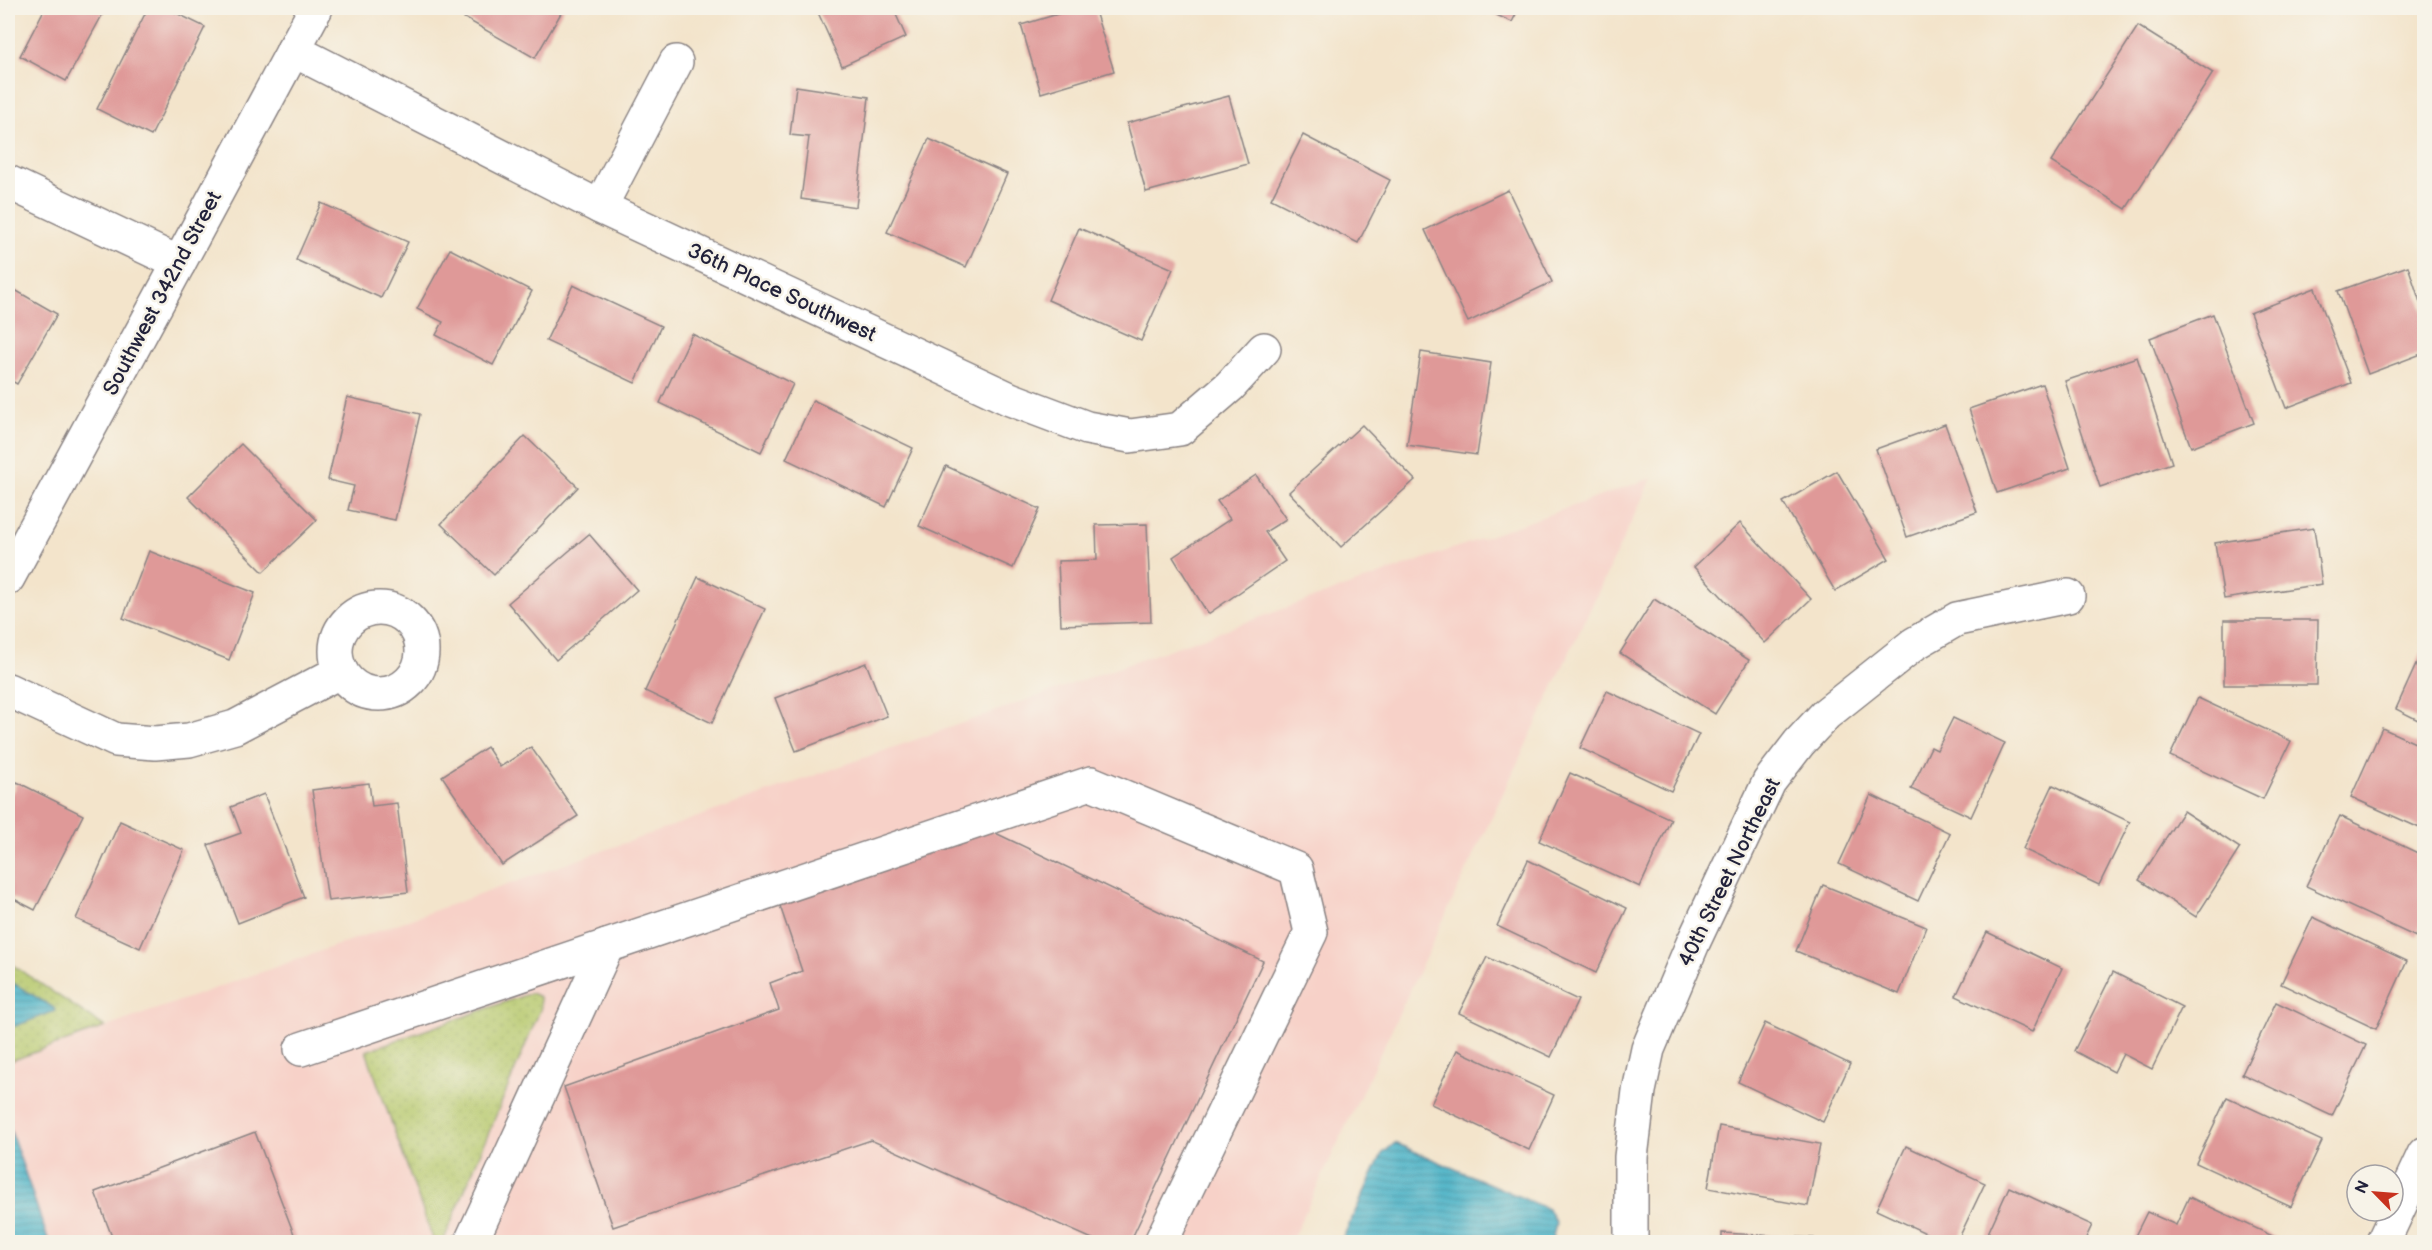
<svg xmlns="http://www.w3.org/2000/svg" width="2432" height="1250" font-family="'Balsamiq Sans',sans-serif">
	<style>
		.built { fill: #f7d1c8 }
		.grass { fill: url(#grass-dots); stroke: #6c7553; stroke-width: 1.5 }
		.water { fill: url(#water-rules); stroke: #366a81; stroke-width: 1.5 }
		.building { fill: #df9998 }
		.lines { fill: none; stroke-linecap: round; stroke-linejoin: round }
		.minor-casing { stroke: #8a8383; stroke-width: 36 }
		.minor { stroke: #fff; stroke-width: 33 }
		.labels { text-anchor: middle; stroke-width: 5; stroke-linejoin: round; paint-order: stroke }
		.street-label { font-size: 21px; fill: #22223b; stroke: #f7f3e8 }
	</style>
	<defs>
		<pattern id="grass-dots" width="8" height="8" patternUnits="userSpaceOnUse" patternTransform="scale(1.5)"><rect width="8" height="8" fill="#b5c86b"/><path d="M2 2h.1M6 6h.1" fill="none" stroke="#9bac5e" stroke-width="1.8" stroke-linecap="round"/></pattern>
		<pattern id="water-rules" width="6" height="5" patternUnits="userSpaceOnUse" patternTransform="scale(1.5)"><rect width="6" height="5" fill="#49b2c7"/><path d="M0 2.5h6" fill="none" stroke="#3c90a3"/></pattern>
	</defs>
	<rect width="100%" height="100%" fill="#f7f3e8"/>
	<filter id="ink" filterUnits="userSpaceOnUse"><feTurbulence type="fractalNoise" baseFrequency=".0167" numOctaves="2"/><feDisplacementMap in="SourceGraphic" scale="12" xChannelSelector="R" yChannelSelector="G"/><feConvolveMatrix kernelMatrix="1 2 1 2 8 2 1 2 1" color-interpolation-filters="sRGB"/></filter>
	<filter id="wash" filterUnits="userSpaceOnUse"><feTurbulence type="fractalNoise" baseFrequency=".008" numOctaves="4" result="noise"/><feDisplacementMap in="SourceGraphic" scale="24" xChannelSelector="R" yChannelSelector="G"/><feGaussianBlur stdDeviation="1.35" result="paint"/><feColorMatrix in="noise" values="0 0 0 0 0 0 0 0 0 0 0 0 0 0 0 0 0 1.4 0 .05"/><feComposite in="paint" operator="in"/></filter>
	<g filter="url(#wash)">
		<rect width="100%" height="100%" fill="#f3e4cb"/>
		<path class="built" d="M1652,478L1291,1242H8V1062Z"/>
		<g class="grass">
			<path d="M8,962L105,1027L8,1062Z"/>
			<path d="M531,993L540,997L541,1008L443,1242H434L366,1051Z"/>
		</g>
		<g class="water">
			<path d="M8,980L54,1008L55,1011L8,1029Z"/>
			<path d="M8,1123L49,1242H8Z"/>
			<path d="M1395,1143L1548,1209L1556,1223L1552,1242H1341L1382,1154Z"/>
		</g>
		<g id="blocks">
			<g class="building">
				<path d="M45,8H106L66,81L20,56Z"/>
				<path d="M148,8H166L205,27L151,136L97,109Z"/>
				<path d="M457,8H564L535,58L454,12Z"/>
				<path d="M816,8H893L906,37L842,66Z"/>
				<path d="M1078,8H1094L1114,71L1041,93L1021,25Z"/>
				<path d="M1481,8H1519L1512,22Z"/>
				<path d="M2138,26L2213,73L2126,209L2051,162Z"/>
				<path d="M796,86L869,97L856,207L801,199L809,137L790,135Z"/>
				<path d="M1229,96L1248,164L1146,192L1127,123Z"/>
				<path d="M1303,135L1390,180L1358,243L1271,199Z"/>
				<path d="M929,139L1007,174L966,267L887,232Z"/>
				<path d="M1508,190L1552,282L1468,322L1425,230Z"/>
				<path d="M321,203L408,242L381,298L296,260Z"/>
				<path d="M1079,228L1173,269L1141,341L1048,300Z"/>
				<path d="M450,249L532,291L493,365L436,335L443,322L417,309Z"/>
				<path d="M2408,266L2424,314V353L2368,374L2338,291Z"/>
				<path d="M573,285L661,326L635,383L546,341Z"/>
				<path d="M8,286L57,314L17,384L8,379Z"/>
				<path d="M2315,288L2351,383L2286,408L2250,313Z"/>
				<path d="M2213,314L2254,423L2191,447L2150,338Z"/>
				<path d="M692,334L793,384L761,452L660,403Z"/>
				<path d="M1421,352L1491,363L1477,455L1407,445Z"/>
				<path d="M2137,357L2172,463L2100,487L2065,381Z"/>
				<path d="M2042,384L2070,468L1997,493L1969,409Z"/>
				<path d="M347,397L420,414L395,520L348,510L354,486L328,480Z"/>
				<path d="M813,400L913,448L886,507L786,459Z"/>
				<path d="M1945,424L1977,512L1907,537L1876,449Z"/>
				<path d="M1362,425L1415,480L1341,547L1289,492Z"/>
				<path d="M525,436L578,487L494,575L441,524Z"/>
				<path d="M241,444L317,520L263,572L188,497Z"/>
				<path d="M946,466L1040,509L1013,568L919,526Z"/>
				<path d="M1837,471L1889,559L1835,591L1783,502Z"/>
				<path d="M1256,475L1286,519L1265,532L1285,561L1208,614L1173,557L1230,519L1217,501Z"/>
				<path d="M1740,523L1811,599L1765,643L1694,567Z"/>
				<path d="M1147,524L1151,622L1061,625L1058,561L1097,560L1096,525Z"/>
				<path d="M2314,528L2322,584L2224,599L2215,543Z"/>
				<path d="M589,534L637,590L556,660L508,603Z"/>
				<path d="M149,551L255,593L229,660L123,618Z"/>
				<path d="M698,577L765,609L712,723L645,691Z"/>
				<path d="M1654,599L1749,660L1715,714L1620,653Z"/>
				<path d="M2224,620H2318L2317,685H2224Z"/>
				<path d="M2424,647V723L2396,709Z"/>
				<path d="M866,663L887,716L796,751L775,698Z"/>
				<path d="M1607,691L1699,734L1671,791L1580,748Z"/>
				<path d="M2198,698L2291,741L2263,799L2170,756Z"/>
				<path d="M1953,718L2005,743L1971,817L1911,789L1931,747L1937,750Z"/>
				<path d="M2382,728L2424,747V830L2351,797Z"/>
				<path d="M487,747L500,767L531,747L578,816L502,865L442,776Z"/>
				<path d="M1570,773L1671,819L1640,887L1539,841Z"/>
				<path d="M17,782L83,815L35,910L8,896V801Z"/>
				<path d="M369,783L372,806L397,803L408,892L328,901L312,790Z"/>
				<path d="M2053,785L2130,822L2099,885L2023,849Z"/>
				<path d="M264,794L304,897L238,923L208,845L241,833L231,807Z"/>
				<path d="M1871,795L1950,833L1918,901L1839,864Z"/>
				<path d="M2183,811L2240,848L2196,917L2139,880Z"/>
				<path d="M2340,816L2424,856V919L2416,937L2306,886Z"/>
				<path d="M120,821L184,850L140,948L76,919Z"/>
				<path d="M983,827L1263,961L1130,1242H1099L871,1140L613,1227L564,1087L779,1010L770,983L802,971L778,900Z"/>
				<path d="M1528,860L1627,908L1596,973L1497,926Z"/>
				<path d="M1823,885L1926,927L1899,994L1796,951Z"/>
				<path d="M2313,917L2407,961L2376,1029L2281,984Z"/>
				<path d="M1987,932L2062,968L2032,1032L1956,996Z"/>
				<path d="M1487,957L1578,1000L1551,1057L1459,1013Z"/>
				<path d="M2113,972L2182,1007L2152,1069L2123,1054L2114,1072L2074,1051Z"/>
				<path d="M2276,1002L2366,1045L2332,1116L2242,1074Z"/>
				<path d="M1765,1023L1850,1064L1823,1122L1738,1082Z"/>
				<path d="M1457,1050L1554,1095L1529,1150L1431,1104Z"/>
				<path d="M2227,1097L2322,1141L2291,1207L2196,1163Z"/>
				<path d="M1719,1126L1820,1144L1808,1206L1708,1188Z"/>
				<path d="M255,1132L297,1242H114L95,1192Z"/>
				<path d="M1906,1146L1985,1183L1957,1242H1945L1876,1210Z"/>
				<path d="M2009,1187L2092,1225L2084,1242H1984Z"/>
				<path d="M2189,1197L2277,1238L2275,1242H2139L2133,1240L2147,1212L2176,1225Z"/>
				<path d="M1722,1233L1814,1238V1242H1722Z"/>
			</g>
		</g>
	</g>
	<g filter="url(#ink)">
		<use href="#blocks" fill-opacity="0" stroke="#8a8383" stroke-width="1.5"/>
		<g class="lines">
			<g class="minor-casing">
				<g id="minor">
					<path d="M293,50L600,207L1010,399L1087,428L1130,436L1180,429L1230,386L1264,349"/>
					<path d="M8,182L179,263"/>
					<path d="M600,207L676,62"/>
					<path d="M8,578L179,263L316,8"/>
					<circle cx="379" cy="651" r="43"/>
					<path d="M8,690L116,740L155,743L189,740L235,727L341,671"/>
					<path d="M301,1049L1091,783L1296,869L1311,932L1161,1242"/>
					<path d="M471,1242L607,946"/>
					<path d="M1631,1242V1157L1639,1091L1648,1049L1693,943L1769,782L1799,743L1826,714L1914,644L1957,619L2068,596"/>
					<path d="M2383,1242L2424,1154"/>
				</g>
			</g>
			<use href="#minor" class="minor"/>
		</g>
	</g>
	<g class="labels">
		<g class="street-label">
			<text transform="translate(782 292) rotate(25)" y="7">36th Place Southwest</text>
			<text transform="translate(162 293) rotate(-62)" y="7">Southwest 342nd Street</text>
			<text transform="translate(1729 872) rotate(-64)" y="7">40th Street Northeast</text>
		</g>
	</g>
	<rect width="2432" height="1250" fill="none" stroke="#f7f3e8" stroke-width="30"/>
	<g transform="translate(2375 1193) rotate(295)"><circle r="28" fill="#f7f3e8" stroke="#a29fa3" stroke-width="1.5"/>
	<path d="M0-4.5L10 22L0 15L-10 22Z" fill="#c8321e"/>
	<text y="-9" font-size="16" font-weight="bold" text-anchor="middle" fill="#22223b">N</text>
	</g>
</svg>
